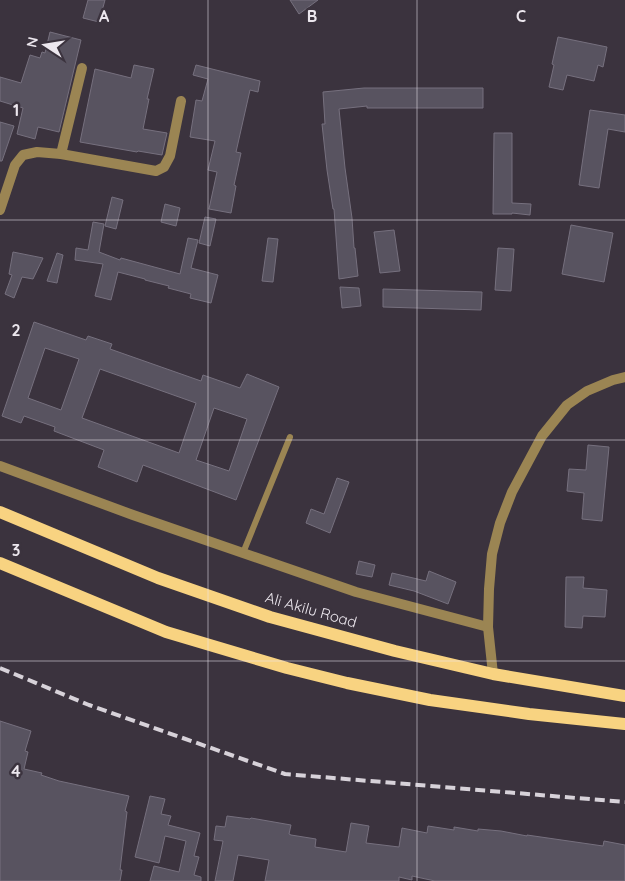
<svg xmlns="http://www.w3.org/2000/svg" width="625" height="881" font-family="Quicksand,sans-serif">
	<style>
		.building { fill: #585360; stroke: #76707e; fill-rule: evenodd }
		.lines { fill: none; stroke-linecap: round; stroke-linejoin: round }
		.lane { stroke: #9b8553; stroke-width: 6 }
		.street { stroke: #9b8553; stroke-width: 10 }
		.primary { stroke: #f8d381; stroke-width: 12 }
		.rail { stroke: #d7d2d9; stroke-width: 4; stroke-dasharray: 10 5; stroke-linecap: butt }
		.grid { fill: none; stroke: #ece7ee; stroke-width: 1; stroke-opacity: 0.55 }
		.labels { text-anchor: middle; stroke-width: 5; stroke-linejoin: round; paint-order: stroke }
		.street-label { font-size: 15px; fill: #ece7ee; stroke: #3b333e }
		.grid-label { font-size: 16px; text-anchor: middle; font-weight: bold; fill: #ece7ee; stroke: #3b333e; stroke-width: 5; stroke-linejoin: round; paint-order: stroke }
	</style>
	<rect width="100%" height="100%" fill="#3b333e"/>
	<g class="building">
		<path d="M88,0H105L99,22L83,18Z"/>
		<path d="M290,0H318L299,14Z"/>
		<path d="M50,32L81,40L59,132L38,127L35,139L17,134L23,108L0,101V77L21,83L30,55L40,58L42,52L45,53Z"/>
		<path d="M558,37L607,47L603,67L598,65L594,81L567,75L563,90L549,87L554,65L552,64Z"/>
		<path d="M134,65L154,69L147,99H149L143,129L167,133L162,155L138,151L137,152L80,142L95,69L131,78Z"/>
		<path d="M196,65L260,81L258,92L250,90L236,152L241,153L234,185L236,186L231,213L209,209L217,172L208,170L215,141L190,137L196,100L202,101L208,79L193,75Z"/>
		<path d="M364,88H483V108H367V106L339,109L345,168L352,218L354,248H355L358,276L339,279L334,209H333L327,170L322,124H325L323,92Z"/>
		<path d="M590,110L625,115V132L608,129L599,188L579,185Z"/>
		<path d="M0,122L14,126L2,161H0Z"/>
		<path d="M494,133H512V203L531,204L530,215L512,213V214H493Z"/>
		<path d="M112,197L123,200L116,229L105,226Z"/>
		<path d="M165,204L180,208L176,226L161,222Z"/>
		<path d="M205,217L216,219L210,246L199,243Z"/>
		<path d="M93,222L104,224L99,252L120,260L121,258L180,274L188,238L198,240L191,268L218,275L211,303L190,298L191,294L168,288L169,286L145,280V279L118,272L111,300L95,296L103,264L75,260L76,248L88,250Z"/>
		<path d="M571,225L613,233L604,282L562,274Z"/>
		<path d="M394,230L400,271L380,273L374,232Z"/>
		<path d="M268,238L278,239L273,282L262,281Z"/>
		<path d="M498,248L514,249L511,291L495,290Z"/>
		<path d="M13,252L43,258L33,279L22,277L14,298L5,294L12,275L9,274Z"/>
		<path d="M57,253L63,255L57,283L47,281Z"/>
		<path d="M340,287L359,288L361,306L342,308Z"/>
		<path d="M383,289L482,292L481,310L383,307Z"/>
		<path d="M34,322L86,340L88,336L112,344L110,349L201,381L203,375L240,388L247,374L279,387L236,500L143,465L137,482L98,467L104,450L54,431L55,427L24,416L21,423L2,416ZM45,348L79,359L61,410L28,398ZM100,369L196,403L179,453L82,418ZM214,408L247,419L229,471L196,460Z"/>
		<path d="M588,445L609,447L602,521L582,519L584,493L567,491L569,469L586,470Z"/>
		<path d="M337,478L349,482L330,533L306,523L311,509L324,514Z"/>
		<path d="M359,561L375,565L372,577L356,574Z"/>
		<path d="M429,571L456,582L448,604L414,591L389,585L392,573L426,581Z"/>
		<path d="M566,577H584L583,588L607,590L605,617L583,616L582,628L565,627Z"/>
		<path d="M0,721L31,731L25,751L28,752L24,769L42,773L41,775L59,781L129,796L125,811L127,812L120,870H122L120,881H0Z"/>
		<path d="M150,796L165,799L161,814L171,816L168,825L200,833L194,856L199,857L194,875L201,877V881H150L154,866L179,872L186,841L165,836L159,863L135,857Z"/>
		<path d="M227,816L250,819L251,818L291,825L289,834L291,835L316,839L315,847L346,852L351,823L369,826L366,843L399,847L402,828L427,833L428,826L454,830V827L478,831V829L501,831L527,836V835L603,846L604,841L625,845V881H435L412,876V880L399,877V881H265L269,860L238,855L233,881H215L223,841L214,840L216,826L225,827Z"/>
	</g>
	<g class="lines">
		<path class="lane" d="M243,553L290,437"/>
		<g class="street">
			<path d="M61,154L82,68"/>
			<path d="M0,210L15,165L23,155L37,152L61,154L156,171L164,167L170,156L181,101"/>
			<path d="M0,466L133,515L356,592L488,627"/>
			<path d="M493,674L488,627L489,589L492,554L500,523L512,492L542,436L567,405L587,391L613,380L625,377"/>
		</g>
		<g class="primary">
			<path d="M0,512L158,578L270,617L395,651L493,674L625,696"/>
			<path d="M0,563L166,632L287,668L347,683L430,700L529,714L625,724"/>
		</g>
		<path class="rail" d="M0,668L89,705L285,774L625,802"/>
	</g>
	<path class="grid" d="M208,0V881M417,0V881M0,220H625M0,440H625M0,661H625"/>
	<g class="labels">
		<g class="street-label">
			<text transform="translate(311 610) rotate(16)" y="5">Ali Akilu Road</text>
		</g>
	</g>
	<g class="grid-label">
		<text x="104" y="22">A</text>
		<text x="312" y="22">B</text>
		<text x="521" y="22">C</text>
		<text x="16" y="116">1</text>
		<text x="16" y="336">2</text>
		<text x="16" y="556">3</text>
		<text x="16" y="777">4</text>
	</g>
	<g transform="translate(45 45) rotate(282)" stroke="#3b333e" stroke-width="4" paint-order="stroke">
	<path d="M0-4L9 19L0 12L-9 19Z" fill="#ece7ee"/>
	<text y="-8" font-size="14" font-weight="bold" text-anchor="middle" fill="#ece7ee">N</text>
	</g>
</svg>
